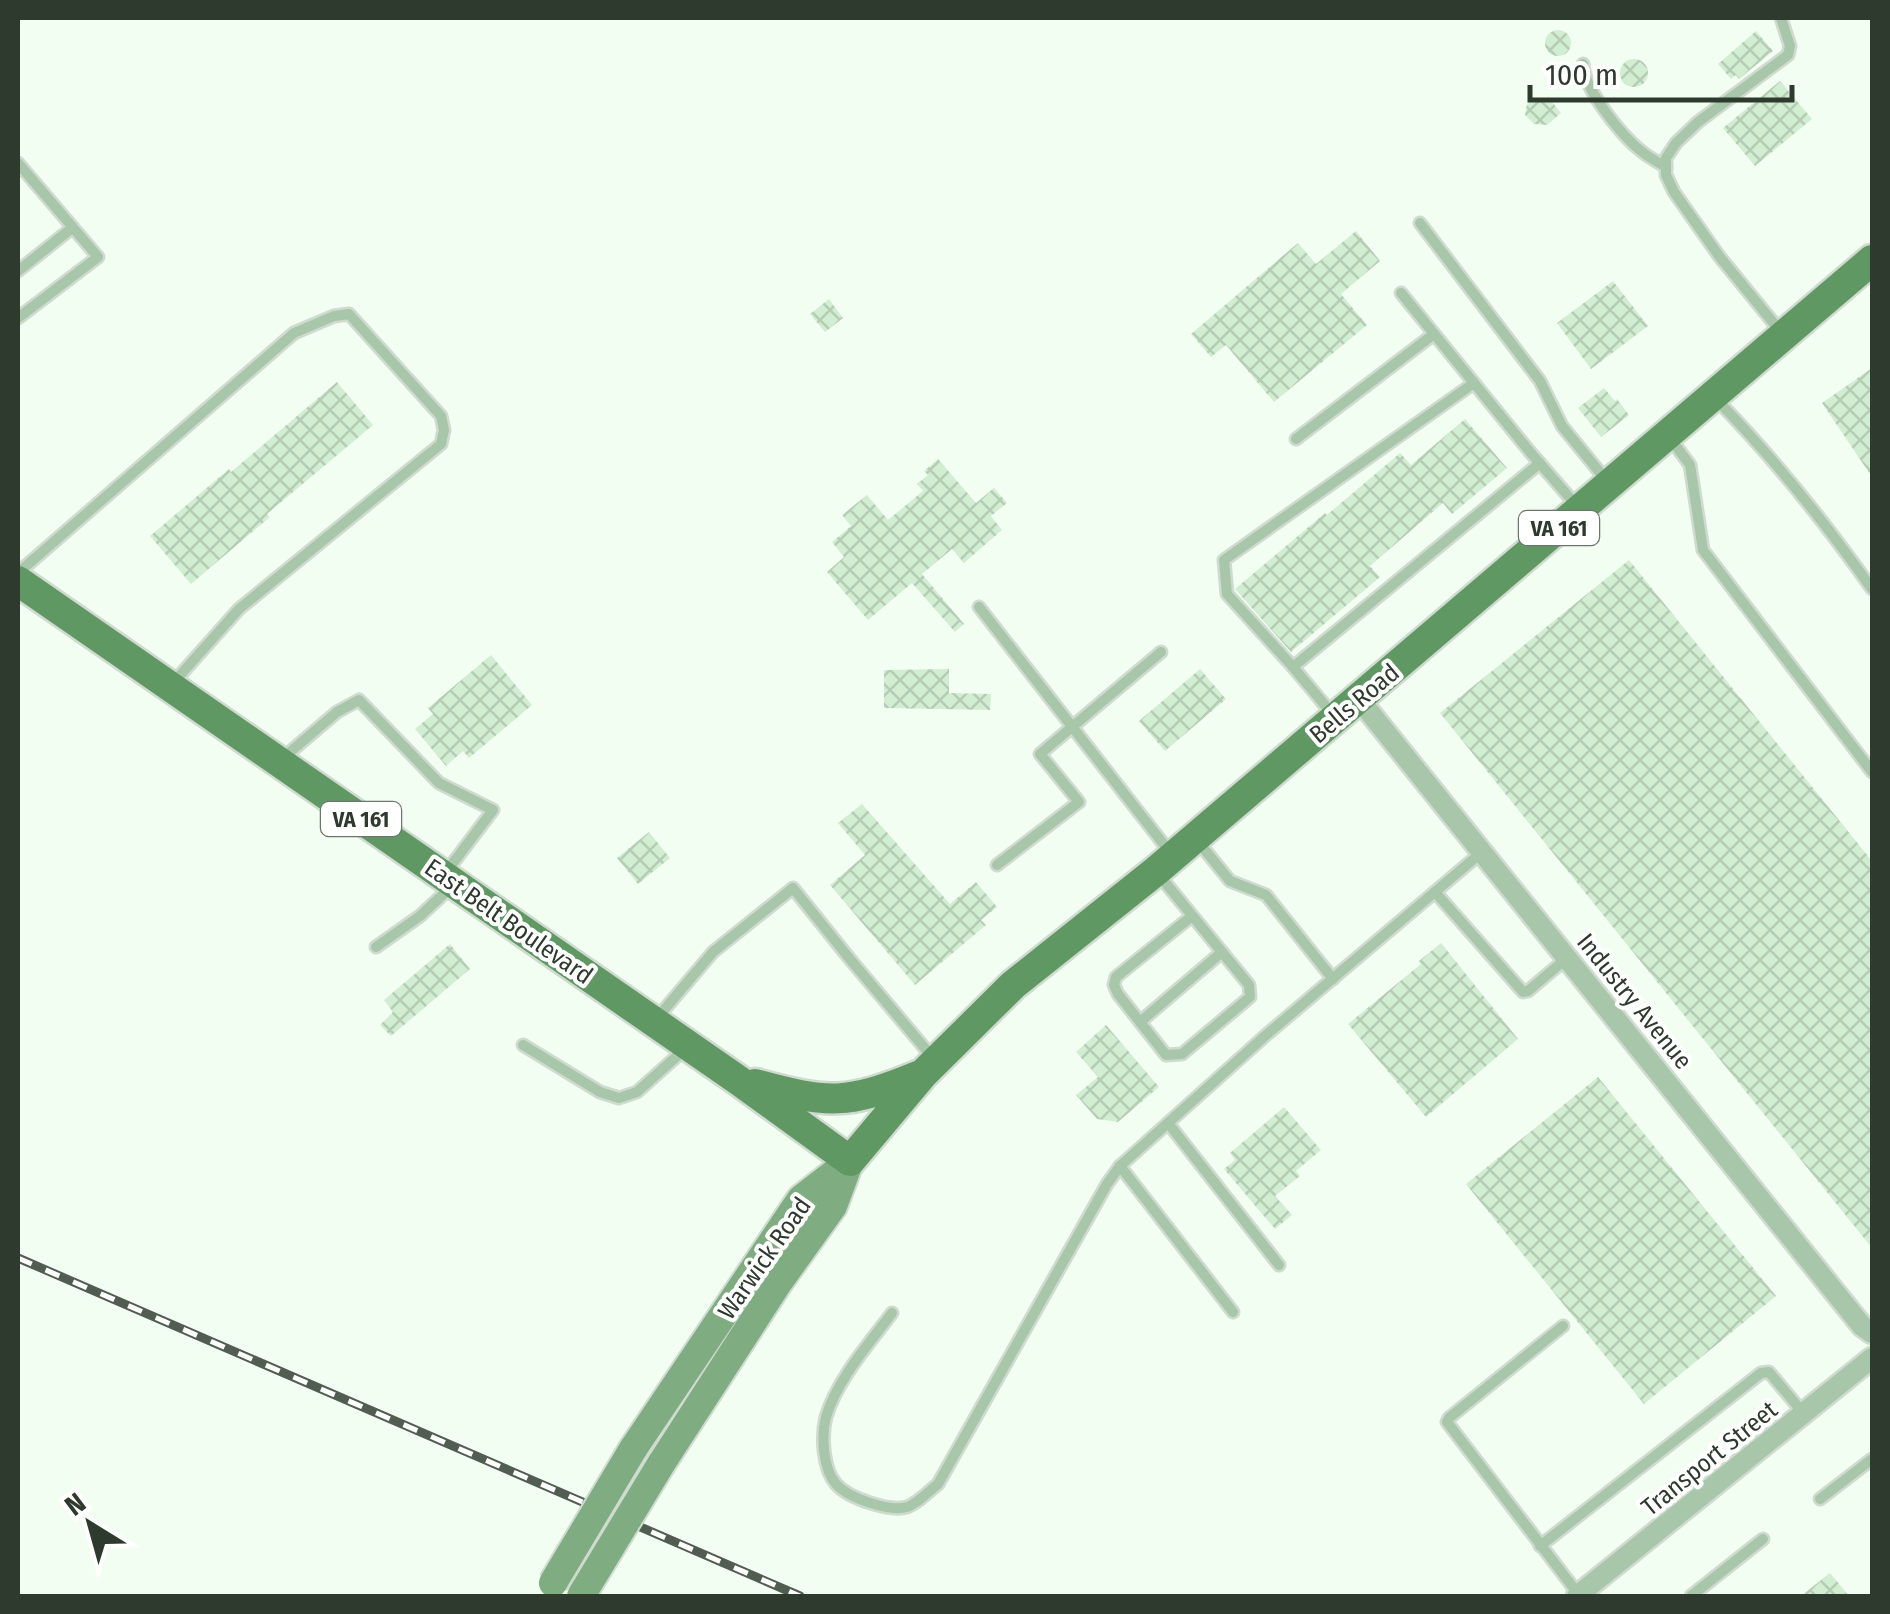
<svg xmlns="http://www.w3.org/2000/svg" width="1890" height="1614" font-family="'Fira Sans Condensed',sans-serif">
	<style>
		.building { fill: url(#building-cross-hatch) }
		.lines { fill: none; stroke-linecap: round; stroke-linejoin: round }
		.lane-casing { stroke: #d0dbd0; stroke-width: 15 }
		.street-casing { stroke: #d0dbd0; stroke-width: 25 }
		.secondary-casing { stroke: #d0dbd0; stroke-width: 32 }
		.primary-casing { stroke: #d0dbd0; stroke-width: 35 }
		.lane { stroke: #a8c6a9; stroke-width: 10 }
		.street { stroke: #a8c6a9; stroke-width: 20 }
		.secondary { stroke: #7fac81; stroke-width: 28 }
		.primary { stroke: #609864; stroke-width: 30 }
		.rail-casing { stroke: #525d52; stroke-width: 9 }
		.rail { stroke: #fff; stroke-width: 5; stroke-dasharray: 15; stroke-linecap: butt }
		.secondary-bridge-casing { stroke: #d0dbd0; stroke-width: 32; stroke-linecap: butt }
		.secondary-bridge { stroke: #7fac81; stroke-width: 28 }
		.labels { text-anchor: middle; stroke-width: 8; stroke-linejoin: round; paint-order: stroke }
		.shield { fill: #fff; stroke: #6d756d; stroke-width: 2.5 }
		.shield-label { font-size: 22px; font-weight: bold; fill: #2f3a2f }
		.street-label { font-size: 25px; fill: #2f3a2f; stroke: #fff }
	</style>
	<defs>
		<pattern id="building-cross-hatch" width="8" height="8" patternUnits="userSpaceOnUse" patternTransform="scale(2.5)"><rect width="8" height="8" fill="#d2eed2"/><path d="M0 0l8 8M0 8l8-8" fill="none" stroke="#b5cdb5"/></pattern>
	</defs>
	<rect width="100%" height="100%" fill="#f3fef3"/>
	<g class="building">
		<circle cx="1558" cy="43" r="13"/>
		<path d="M1756,31L1773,51L1739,79L1736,75L1731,79L1718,64Z"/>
		<circle cx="1634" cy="73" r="14"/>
		<path d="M1780,81L1812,119L1755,166L1723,128Z"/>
		<path d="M1548,97L1561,113L1547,125L1534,124L1525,115L1527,104L1537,98L1545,100Z"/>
		<path d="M1356,231L1380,261L1341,294L1367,325L1274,402L1226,345L1211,357L1191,334L1298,243L1316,264Z"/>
		<path d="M1613,281L1648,326L1591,369L1557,323Z"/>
		<path d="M829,299L843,318L825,332L810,314Z"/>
		<path d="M1872,368V477L1822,403Z"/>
		<path d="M337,382L373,425L267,514L270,517L191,584L150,536L229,469L231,472Z"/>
		<path d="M1604,388L1615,401L1617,399L1629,415L1601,437L1578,408Z"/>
		<path d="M1465,419L1507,468L1452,514L1443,503L1370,566L1380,577L1291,652L1235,589L1325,513L1327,515L1400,453L1411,465Z"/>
		<path d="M938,459L976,503L994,488L1007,503L991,516L1002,530L964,563L952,549L922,574L964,624L955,632L912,583L868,620L827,572L844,557L832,542L851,526L842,515L867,495L888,520L923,491L917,484L928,475L924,471Z"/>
		<path d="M1629,560L1872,861V1248L1440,713Z"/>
		<path d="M491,655L532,705L469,758L463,751L446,766L415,729L433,714L428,708Z"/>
		<path d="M949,669V693L991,694L990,710L884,708V670Z"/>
		<path d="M1200,669L1226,699L1165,751L1139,721Z"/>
		<path d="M862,804L950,904L976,882L997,907L981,920L986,925L915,985L830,885L865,855L838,823Z"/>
		<path d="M649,832L670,858L638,884L617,858Z"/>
		<path d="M1441,943L1518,1039L1426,1117L1348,1024L1421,964L1419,961Z"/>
		<path d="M450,944L470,969L391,1036L380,1025L393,1012L384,1000Z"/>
		<path d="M1106,1025L1159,1087L1118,1122L1097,1119L1076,1095L1098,1077L1076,1052Z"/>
		<path d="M1598,1077L1776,1296L1644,1404L1466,1184Z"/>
		<path d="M1284,1107L1321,1150L1296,1171L1300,1176L1275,1196L1292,1215L1275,1229L1224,1169L1235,1160L1230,1153Z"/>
		<path d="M1830,1573L1849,1596H1801Z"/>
	</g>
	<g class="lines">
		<g class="lane-casing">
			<g id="lane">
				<path d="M1583,64C1584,90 1624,139 1645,154C1652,159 1659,163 1666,167"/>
				<path d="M18,163L98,257L18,318"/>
				<path d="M1420,223L1540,381L1562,426L1606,480"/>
				<path d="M18,271L72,228"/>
				<path d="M1401,293L1530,452L1576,505"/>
				<path d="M1780,331L1719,256L1674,192L1666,175V158L1676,143L1698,122L1788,55L1790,46L1781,18"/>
				<path d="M1714,397C1772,456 1824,521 1872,589"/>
				<path d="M1670,438L1690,465L1703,550L1872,772"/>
				<path d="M1296,439L1434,334"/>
				<path d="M18,573L294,333L334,316L349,314L441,416L444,430L441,444L239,609L174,682"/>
				<path d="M979,607L1172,855"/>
				<path d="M1293,667L1227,594L1224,560L1474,383"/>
				<path d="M1334,716L1293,667L1540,463"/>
				<path d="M283,758L337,712L359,700L439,783L493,810L447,871"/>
				<path d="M1196,839L1230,881L1266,895L1333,979"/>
				<path d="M997,865L1079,802L1040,754L1161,652"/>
				<path d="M1159,875C1189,912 1219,948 1249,985L1250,997L1182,1054L1166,1055L1118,994L1114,985L1116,977L1192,916"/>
				<path d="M1435,892L1523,992L1528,991L1567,958"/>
				<path d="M376,947L420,916L450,888"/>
				<path d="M658,1017L713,952L793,888L849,958L933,1058"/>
				<path d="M1140,1022L1222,952"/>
				<path d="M523,1045L600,1092L619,1098L637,1092L685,1049"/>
				<path d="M1168,1123L1279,1265"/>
				<path d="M1120,1166L1233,1312"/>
				<path d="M892,1313C868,1345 837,1380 826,1417C821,1436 823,1469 836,1484C848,1498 889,1512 907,1507C917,1504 929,1491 938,1484L1107,1184L1120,1166L1265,1036L1482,852"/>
				<path d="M1563,1326L1449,1418L1447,1422L1579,1595"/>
				<path d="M1820,1499L1872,1459"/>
				<path d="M1540,1546L1761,1373L1769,1372L1804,1414"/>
				<path d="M1691,1596L1763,1539"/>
			</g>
		</g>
		<g class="street-casing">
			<g id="street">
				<path d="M1359,699L1862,1326L1872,1333"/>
				<path d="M1577,1596L1872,1358"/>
			</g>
		</g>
		<g class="secondary-casing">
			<g id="secondary">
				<path d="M633,1449L801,1199L850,1161"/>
				<path d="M661,1464L778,1283L833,1206L849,1163"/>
			</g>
		</g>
		<g class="primary-casing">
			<g id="primary">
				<path d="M18,581L738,1080L850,1161L923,1074L1013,985L1156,871L1872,260"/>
				<path d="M755,1084C828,1104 847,1105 918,1076"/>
			</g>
		</g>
		<use href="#lane" class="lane"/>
		<use href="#street" class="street"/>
		<use href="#secondary" class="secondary"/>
		<use href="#primary" class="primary"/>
		<g class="rail-casing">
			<path id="rail" d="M18,1258L800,1596"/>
		</g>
		<use href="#rail" class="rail"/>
		<g class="secondary-bridge-casing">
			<g id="secondary-bridge">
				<path d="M553,1583L633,1449"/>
				<path d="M581,1596L661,1464"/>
			</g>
		</g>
		<use href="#secondary-bridge" class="secondary-bridge"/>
	</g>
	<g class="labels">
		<g class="shield">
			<rect x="1519" y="511" width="80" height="34" rx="8"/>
			<rect x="321" y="802" width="80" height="34" rx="8"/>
		</g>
		<g class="shield-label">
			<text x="1559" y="536">VA 161</text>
			<text x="361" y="827">VA 161</text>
		</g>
		<g class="street-label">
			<text transform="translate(1354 703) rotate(-40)" y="9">Bells Road</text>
			<text transform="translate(509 921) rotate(35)" y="9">East Belt Boulevard</text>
			<text transform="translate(1635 1001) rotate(51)" y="9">Industry Avenue</text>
			<text transform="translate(764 1258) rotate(-55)" y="9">Warwick Road</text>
			<text transform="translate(1709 1458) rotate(-39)" y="9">Transport Street</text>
		</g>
	</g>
	<rect width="1890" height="1614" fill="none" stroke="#2f3a2f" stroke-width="40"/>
	<g transform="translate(90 1524) rotate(323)" stroke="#ffffff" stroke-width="8" paint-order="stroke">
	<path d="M0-8L18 38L0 25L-18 38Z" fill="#2f3a2f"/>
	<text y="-15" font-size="28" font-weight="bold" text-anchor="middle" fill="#2f3a2f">N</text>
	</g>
	<path d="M1530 85v15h262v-15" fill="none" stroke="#2f3a2f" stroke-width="5"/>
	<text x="1545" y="85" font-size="30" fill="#2f3a2f" stroke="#ffffff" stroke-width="8" paint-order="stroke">100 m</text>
</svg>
